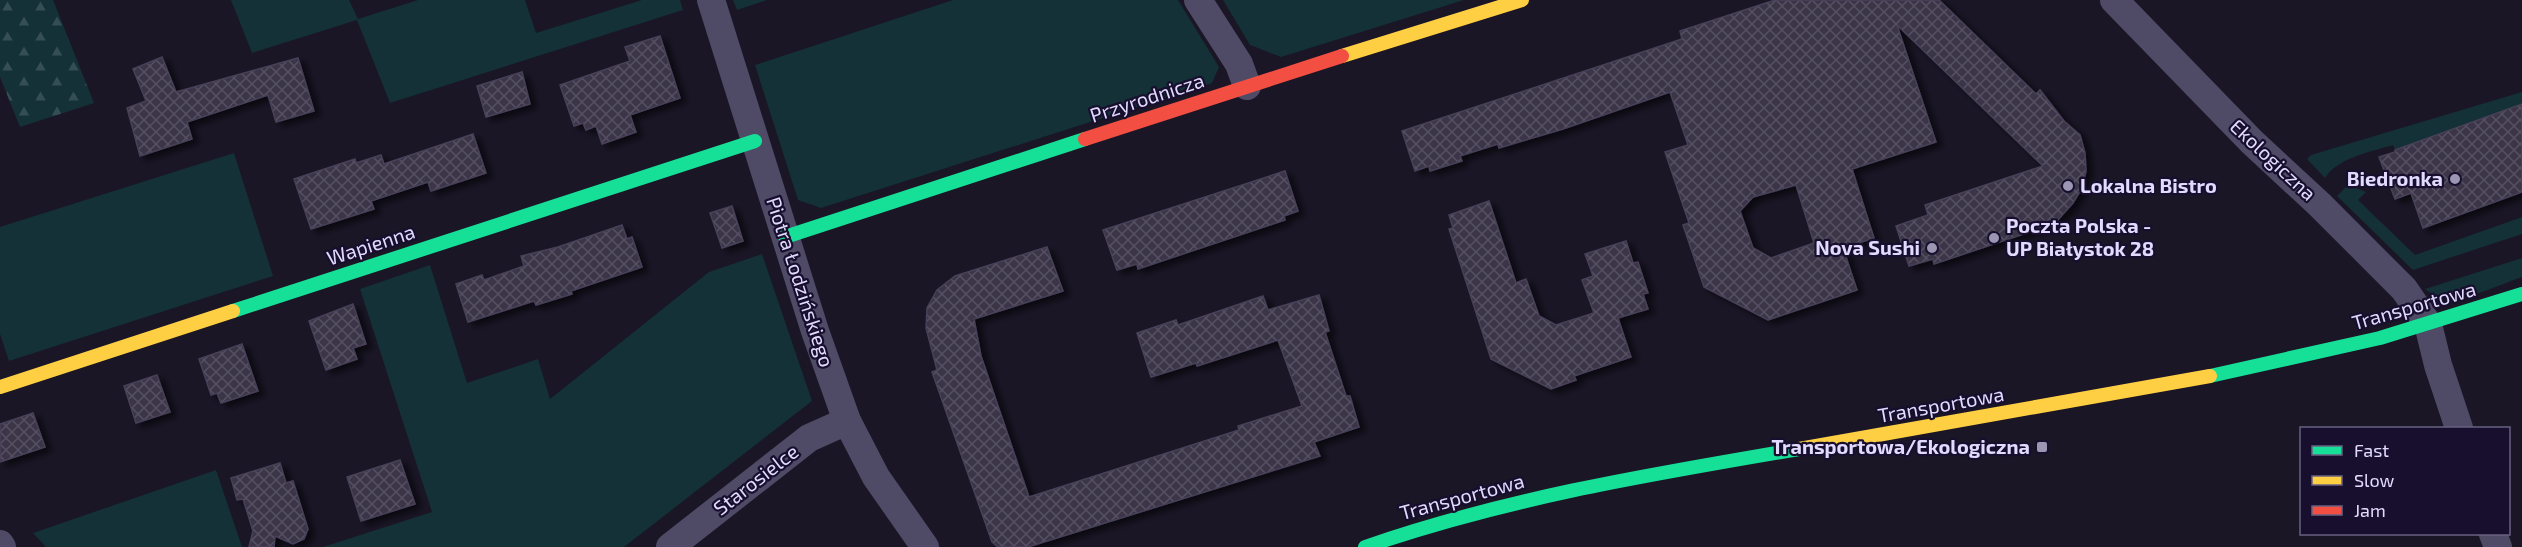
<svg xmlns="http://www.w3.org/2000/svg" width="2522" height="547" font-family="'Exo 2',sans-serif">
	<style>
		.grass { fill: #133136 }
		.forest { fill: url(#forest-firs) }
		.building { fill: url(#building-cross-hatch); stroke: #484159; stroke-width: 1.5; fill-rule: evenodd; filter: url(#shadow) }
		.lines { fill: none; stroke-linecap: round; stroke-linejoin: round }
		.street { stroke: #4f4b67; stroke-width: 28 }
		.fast { stroke: #16e098; stroke-width: 14 }
		.slow { stroke: #ffcf43; stroke-width: 14 }
		.jam { stroke: #f24e42; stroke-width: 14 }
		.poi-dot { fill: #9d96b3; stroke: #170f2d; stroke-width: 2 }
		.labels { text-anchor: middle; stroke-width: 4.5; stroke-linejoin: round; paint-order: stroke }
		.street-label { font-size: 20px; fill: #e3dbff; stroke: #170f2d }
		.poi-label { font-size: 20px; font-weight: bold; fill: #e3dbff; stroke: #170f2d; text-anchor: end }
	</style>
	<defs>
		<pattern id="forest-firs" width="22" height="20" patternUnits="userSpaceOnUse" patternTransform="scale(1.5)"><rect width="22" height="20" fill="#133136"/><path d="M5 1l3.5 6h-7zM16 11l3.5 6h-7z" fill="#354e54"/></pattern>
		<pattern id="building-cross-hatch" width="8" height="8" patternUnits="userSpaceOnUse" patternTransform="scale(1.5)"><rect width="8" height="8" fill="#3a3447"/><path d="M0 0l8 8M0 8l8-8" fill="none" stroke="#565163"/></pattern>
		<filter id="shadow"><feDropShadow dx="6" dy="4" stdDeviation="3" flood-color="#0009"/></filter>
	</defs>
	<rect width="100%" height="100%" fill="#1a1626"/>
	<g class="grass">
		<path d="M231,0H349L358,19L418,0H525L536,33L642,0H680L683,10L390,103L357,20L252,53Z"/>
		<path d="M733,0H767L737,10Z"/>
		<path d="M953,0H1178L1219,67L1212,83L821,208L798,200L755,65Z"/>
		<path d="M1223,0H1464L1281,57L1250,45Z"/>
		<path d="M2522,92V104L2395,150L2393,145C2373,151 2337,158 2325,178L2307,159L2311,155Z"/>
		<path d="M234,153L273,276L9,361L0,334V227Z"/>
		<path d="M2348,185L2366,192L2358,200L2415,255L2522,217V234L2413,270L2337,196Z"/>
		<path d="M762,254L812,401L624,547H323L432,512L360,289L430,265L467,383L538,359L550,399L709,272Z"/>
		<path d="M2522,258V277C2492,287 2453,310 2425,289Z"/>
		<path d="M216,470L242,547H46L33,533Z"/>
	</g>
	<path class="forest" d="M0,0H53L94,103L20,127L0,77Z"/>
	<g class="building">
		<path d="M1775,0H1939L2036,94L2040,90L2064,121L2080,135L2085,153L2086,171L2082,188L2073,203L2054,224L1934,264L1933,259L1909,266L1896,226L1928,215L1925,205L2043,166L1897,25L1936,142L1852,169L1874,238L1843,248L1857,290L1768,320L1704,287L1683,225L1689,223L1665,152L1688,145L1670,92L1563,129L1499,148L1498,144L1460,156L1462,161L1430,171L1429,166L1415,171L1402,131L1682,39L1680,31ZM1796,185L1814,243L1771,258L1753,248L1740,211L1753,197Z"/>
		<path d="M660,36L680,98L630,115L636,132L602,144L596,126L586,130L583,123L574,126L560,85L630,61L625,47Z"/>
		<path d="M162,57L176,92L298,58L314,111L276,122L268,95L187,122L192,139L140,156L127,108L146,101L133,69Z"/>
		<path d="M522,72L530,104L486,117L477,86Z"/>
		<path d="M2522,104V192L2423,228L2411,193L2395,199L2379,157L2395,152V150Z"/>
		<path d="M473,134L486,173L431,191L428,182L371,201L374,209L311,229L294,179L355,159L356,163L381,155L384,164Z"/>
		<path d="M1285,171L1298,211L1284,216L1285,220L1138,269L1137,264L1117,270L1103,230Z"/>
		<path d="M1489,201L1516,283L1526,279L1539,316L1556,325L1594,313L1582,280L1593,276L1585,254L1626,241L1633,263L1638,262L1648,293L1643,294L1648,309L1618,318L1631,357L1574,376L1576,380L1551,389L1491,359L1449,229L1453,228L1449,215Z"/>
		<path d="M732,206L743,241L722,248L710,213Z"/>
		<path d="M622,225L627,239L632,237L642,267L571,291L572,294L536,305L534,301L468,322L456,284L482,275L484,280L524,266L521,256L558,247Z"/>
		<path d="M1047,247L1063,291L974,319L981,356L1029,497L1239,430L1238,426L1302,406L1278,340L1197,366L1196,363L1151,377L1137,333L1176,320L1178,325L1263,296L1268,310L1319,295L1329,331L1325,332L1346,396H1350L1359,427L1314,442L1320,456L1028,547H998L992,542L932,372L937,370L926,328L927,308L937,290L955,276Z"/>
		<path d="M353,304L366,344L353,348L357,359L326,370L309,321Z"/>
		<path d="M242,344L258,391L221,403L217,393L211,395L199,359Z"/>
		<path d="M157,375L170,412L136,423L124,386Z"/>
		<path d="M33,413L45,447L0,462V424Z"/>
		<path d="M400,460L415,504L361,521L347,477Z"/>
		<path d="M280,463L286,483L293,481L308,529L304,539L293,544L275,536L274,547H249L253,531L243,499L237,500L231,478Z"/>
	</g>
	<g class="lines">
		<g class="street">
			<path d="M711,0L815,331L847,421L876,477L925,547"/>
			<path d="M1198,0L1239,64L1247,86"/>
			<path d="M2114,0L2252,142L2319,204L2404,289L2428,324L2438,365L2459,428"/>
			<path d="M2493,534L2498,547"/>
			<path d="M0,544L2,547"/>
			<path d="M670,547L809,438L847,421"/>
		</g>
		<g class="fast">
			<path d="M785,237L1085,139"/>
			<path d="M233,311L755,141"/>
			<path d="M2210,376L2380,338L2522,294"/>
			<path d="M1365,547C1506,498 1652,474 1799,449"/>
		</g>
		<g class="slow">
			<path d="M1342,56L1522,0"/>
			<path d="M0,387L233,311"/>
			<path d="M1799,449L2210,376"/>
		</g>
		<path class="jam" d="M1085,139L1342,56"/>
	</g>
	<g class="poi-dot">
		<circle cx="2455" cy="179" r="6"/>
		<circle cx="2068" cy="186" r="6"/>
		<circle cx="1994" cy="238" r="6"/>
		<circle cx="1932" cy="248" r="6"/>
		<rect x="2036" y="441" width="12" height="12" rx="3"/>
	</g>
	<g class="labels">
		<g class="street-label">
			<text transform="translate(1147 98) rotate(-18)" y="7">Przyrodnicza</text>
			<text transform="translate(2273 160) rotate(43)" y="7">Ekologiczna</text>
			<text transform="translate(371 245) rotate(-18)" y="7">Wapienna</text>
			<text transform="translate(800 282) rotate(72)" y="7">Piotra Łodzińskiego</text>
			<text transform="translate(2414 306) rotate(-16)" y="7">Transportowa</text>
			<text transform="translate(1941 405) rotate(-10)" y="7">Transportowa</text>
			<text transform="translate(756 480) rotate(-38)" y="7">Starosielce</text>
			<text transform="translate(1462 497) rotate(-15)" y="7">Transportowa</text>
		</g>
		<g class="poi-label">
			<text x="2443" y="186">Biedronka</text>
			<text x="2080" y="193" text-anchor="start">Lokalna Bistro</text>
			<text x="2006" y="233" text-anchor="start">Poczta Polska -<tspan x="2006" dy="23">UP Białystok 28</tspan></text>
			<text x="1920" y="255">Nova Sushi</text>
			<text x="2030" y="454">Transportowa/Ekologiczna</text>
		</g>
	</g>
	<rect x="2300" y="427" width="210" height="108" fill="#170f2d" stroke="#696181" stroke-width="1.5"/>
	<rect x="2312" y="446" width="30" height="9" fill="#16e098" stroke="#696181" stroke-width="1.5"/>
	<text x="2354" y="457" font-size="18" fill="#e3dbff">Fast</text>
	<rect x="2312" y="476" width="30" height="9" fill="#ffcf43" stroke="#696181" stroke-width="1.5"/>
	<text x="2354" y="487" font-size="18" fill="#e3dbff">Slow</text>
	<rect x="2312" y="506" width="30" height="9" fill="#f24e42" stroke="#696181" stroke-width="1.5"/>
	<text x="2354" y="517" font-size="18" fill="#e3dbff">Jam</text>
</svg>
